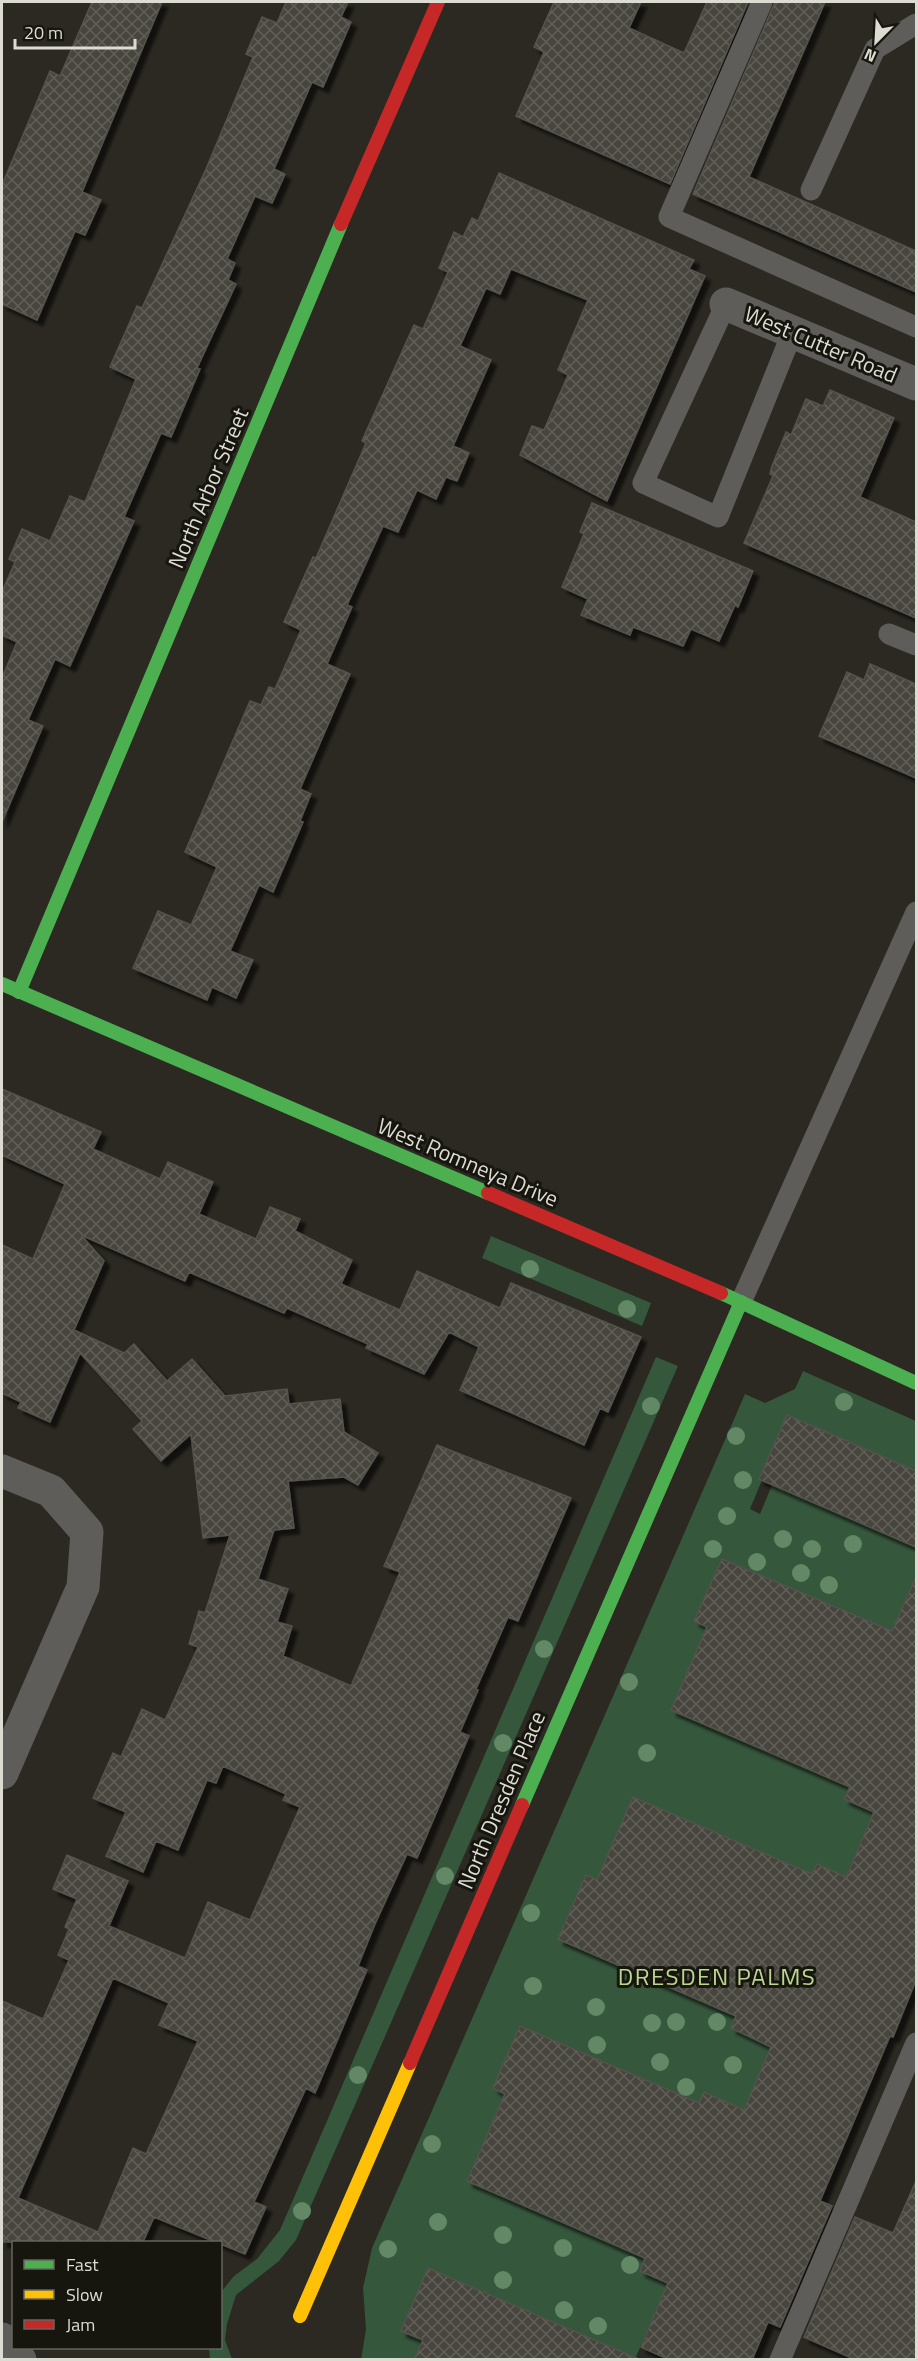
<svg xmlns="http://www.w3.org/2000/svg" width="918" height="2361" font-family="'Titillium Web',sans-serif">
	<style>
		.grass { fill: #35573c }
		.building { fill: url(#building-cross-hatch); stroke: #54524c; stroke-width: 1.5; fill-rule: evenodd; filter: url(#shadow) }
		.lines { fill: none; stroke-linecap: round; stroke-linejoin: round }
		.lane { stroke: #5f5d5a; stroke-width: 21 }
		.street { stroke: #5f5d5a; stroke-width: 33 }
		.fast { stroke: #4caf50; stroke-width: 14 }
		.slow { stroke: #ffc107; stroke-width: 14 }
		.jam { stroke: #c62828; stroke-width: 14 }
		.tree { fill: #628866 }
		.labels { text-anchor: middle; stroke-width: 6; stroke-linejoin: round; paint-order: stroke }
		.street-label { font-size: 22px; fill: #dddcd3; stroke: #16150e }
		.neighbourhood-label { font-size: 24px; letter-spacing: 1.5px; fill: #bbd68e; stroke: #16150e }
	</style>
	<defs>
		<pattern id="building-cross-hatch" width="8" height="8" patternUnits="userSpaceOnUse" patternTransform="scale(1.5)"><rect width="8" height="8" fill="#46453e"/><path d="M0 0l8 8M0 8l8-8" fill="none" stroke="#605f59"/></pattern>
		<filter id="shadow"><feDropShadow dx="5.5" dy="5.5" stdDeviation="1.5" flood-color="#0009"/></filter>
	</defs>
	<rect width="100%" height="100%" fill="#2b2922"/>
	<g class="grass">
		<path d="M491,1236L651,1303L642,1326L482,1258Z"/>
		<path d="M656,1357L678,1366L296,2240L279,2261L236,2295L227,2324L225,2340L232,2359H210L209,2348H220L221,2292L234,2276L257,2259L280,2230Z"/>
		<path d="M803,1371L916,1421V1471L787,1415L759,1478L762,1480L750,1509L760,1514L772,1485L916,1547V1715L635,2359L361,2360L366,2329L363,2288L372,2248L745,1394L765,1403L795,1389Z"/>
	</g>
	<g class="building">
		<path d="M92,2H162L82,192L101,200L85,235L75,231L37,320L2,304V185L50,71L60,76Z"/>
		<path d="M286,2H348L341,17L351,22L323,87L312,82L274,169L285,174L272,203L255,196L227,259L235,263L228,280L236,284L197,368L200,369L171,437L161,433L124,517L134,521L70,666L55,659L28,720L43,726L2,822V678L17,642L2,635V592L15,562L9,559L22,529L50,541L70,496L85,502L136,379L110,367L137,306L142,308L206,169L253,57L246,54L262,17L277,23Z"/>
		<path d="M554,2H641L629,28L684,53L707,2H748L670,184L516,116L544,52L534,47Z"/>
		<path d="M775,2H825L749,177L916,251V292L693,194Z"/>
		<path d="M499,173L694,260L689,269L705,276L607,501L520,455L532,426L544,430L568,375L558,370L588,300L511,269L500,294L486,288L460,346L491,360L453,446L469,453L457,481L446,477L436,499L417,490L398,532L383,526L347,605L352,607L327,664L350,674L300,789L311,794L300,821L303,822L273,892L259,885L230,951L253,960L236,998L212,987L207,1000L133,968L158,911L191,925L217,867L185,852L250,701L261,705L269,687L275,689L301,630L284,622L313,557L316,558L366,443L362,441L414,325L423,329L448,272L439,268L454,232L463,237L472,218L478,221Z"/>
		<path d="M830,390L894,418L860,497L916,522V618L744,543L773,476L770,474L772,466L786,432L791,435L806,399L823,406Z"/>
		<path d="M592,503L753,571L738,607L735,605L719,641L691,629L683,646L633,627L630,635L581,615L588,599L562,587L584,534L580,532Z"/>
		<path d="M870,664L916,684V778L819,736L847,672L864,680Z"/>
		<path d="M2,1089L101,1132L93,1149L160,1179L168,1162L213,1182L199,1214L256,1239L270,1207L300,1219L295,1231L352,1260L341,1284L400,1310L417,1271L500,1308L511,1283L641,1337L608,1412L600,1408L584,1445L460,1390L479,1347L449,1332L424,1374L366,1348L368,1344L287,1308L284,1313L189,1272L185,1281L81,1235L104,1261L74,1330L124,1353L134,1344L167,1381L192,1359L225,1396L287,1389L289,1404L340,1399L344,1432L378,1453L358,1485L344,1477L288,1481L294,1528L274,1530L258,1579L288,1589L277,1622L292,1626L283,1656L351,1686L400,1572L384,1566L437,1445L571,1498L518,1621L508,1617L476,1689L478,1690L460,1732L469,1736L417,1858L407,1854L375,1924L358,1966L367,1970L315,2093L306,2088L254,2202L266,2207L245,2254L154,2217L143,2242H2V2001L43,2019L69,1960L58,1955L69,1929L65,1927L77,1899L53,1889L67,1855L128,1881L109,1926L185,1958L208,1902L250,1920L300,1807L283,1800L286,1794L223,1766L216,1783L207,1780L178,1850L156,1841L143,1872L106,1856L126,1812L93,1798L113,1753L121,1757L142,1709L165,1720L198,1647L189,1644L199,1611L205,1613L230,1535L203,1538L191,1434L161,1461L133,1429L142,1421L80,1353L50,1422L18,1408L21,1402L2,1393V1245L33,1259L65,1184L2,1155ZM113,1978L169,2003L159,2025L198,2041L146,2154L133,2148L98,2232L18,2198Z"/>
		<path d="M787,1415L916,1471V1547L759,1479Z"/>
		<path d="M722,1559L892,1631L916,1577V1980L893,2037L890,2036L820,2201L832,2206L780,2327L768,2322L752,2360H670L641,2347L668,2283L640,2271L645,2258L467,2181L505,2094L493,2088L520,2026L699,2103L704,2092L744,2110L771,2047L731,2028L736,2016L558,1939L586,1875L597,1880L633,1797L812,1874L817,1864L846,1877L874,1812L844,1799L850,1787L671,1710L707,1627L694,1621Z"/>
		<path d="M916,2181V2360H856L804,2337L855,2217L893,2233Z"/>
		<path d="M428,2268L446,2276L641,2360H414L423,2340L401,2331Z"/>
	</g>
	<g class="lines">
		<g class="lane">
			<path d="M762,2L669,217L916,327"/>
			<path d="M811,190L875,49L916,24"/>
			<path d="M726,304L643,483L718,517L792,333"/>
			<path d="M889,634L916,645"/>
			<path d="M741,1302L916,912"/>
			<path d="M780,2360L916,2043"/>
		</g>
		<g class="street">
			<path d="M726,304L916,384"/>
			<path d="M2,1471L51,1491L87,1532L83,1587L2,1773"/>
			<path d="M2,2339L20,2360"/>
		</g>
		<g class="fast">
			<path d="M2,984L488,1193"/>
			<path d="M19,992L341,224"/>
			<path d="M721,1293L916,1383"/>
			<path d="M522,1805L741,1302"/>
		</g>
		<path class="slow" d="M300,2316L410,2063"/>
		<g class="jam">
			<path d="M341,224L438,2"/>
			<path d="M488,1193L721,1293"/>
			<path d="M410,2063L522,1805"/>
		</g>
	</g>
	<g class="tree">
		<circle cx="530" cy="1269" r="9"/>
		<circle cx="627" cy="1309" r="9"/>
		<circle cx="844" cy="1402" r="9"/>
		<circle cx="651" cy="1406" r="9"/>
		<circle cx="736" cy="1436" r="9"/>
		<circle cx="743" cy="1480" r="9"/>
		<circle cx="727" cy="1516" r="9"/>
		<circle cx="783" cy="1539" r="9"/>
		<circle cx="853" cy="1544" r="9"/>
		<circle cx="713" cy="1549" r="9"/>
		<circle cx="812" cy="1549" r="9"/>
		<circle cx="757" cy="1562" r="9"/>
		<circle cx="801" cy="1573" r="9"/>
		<circle cx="829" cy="1585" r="9"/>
		<circle cx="544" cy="1649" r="9"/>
		<circle cx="629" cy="1682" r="9"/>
		<circle cx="503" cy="1743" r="9"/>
		<circle cx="647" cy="1753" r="9"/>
		<circle cx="445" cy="1876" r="9"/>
		<circle cx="531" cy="1913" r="9"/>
		<circle cx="533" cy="1986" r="9"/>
		<circle cx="596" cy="2007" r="9"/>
		<circle cx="676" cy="2022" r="9"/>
		<circle cx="717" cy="2022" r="9"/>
		<circle cx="652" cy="2023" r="9"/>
		<circle cx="597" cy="2045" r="9"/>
		<circle cx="660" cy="2062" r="9"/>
		<circle cx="733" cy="2065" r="9"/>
		<circle cx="358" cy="2075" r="9"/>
		<circle cx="686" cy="2087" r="9"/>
		<circle cx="432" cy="2144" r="9"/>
		<circle cx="302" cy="2211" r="9"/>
		<circle cx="438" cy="2222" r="9"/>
		<circle cx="503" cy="2235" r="9"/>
		<circle cx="563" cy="2248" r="9"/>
		<circle cx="388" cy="2249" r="9"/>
		<circle cx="630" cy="2265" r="9"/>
		<circle cx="503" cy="2280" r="9"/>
		<circle cx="564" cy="2310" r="9"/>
		<circle cx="598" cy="2326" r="9"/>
	</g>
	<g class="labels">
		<g class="street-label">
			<text transform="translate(821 344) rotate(23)" y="8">West Cutter Road</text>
			<text transform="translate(208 488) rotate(-67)" y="8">North Arbor Street</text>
			<text transform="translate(468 1162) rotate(23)" y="8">West Romneya Drive</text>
			<text transform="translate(501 1800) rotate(-67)" y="8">North Dresden Place</text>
		</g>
		<g class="neighbourhood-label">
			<text x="717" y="1985">DRESDEN PALMS</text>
		</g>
	</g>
	<rect width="918" height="2361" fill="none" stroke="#dddcd3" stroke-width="6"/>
	<rect x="12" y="2241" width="210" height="108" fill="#16150e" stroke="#66655d" stroke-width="1.5"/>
	<rect x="24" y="2260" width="30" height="9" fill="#4caf50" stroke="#66655d" stroke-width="1.5"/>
	<text x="66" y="2271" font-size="18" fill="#dddcd3">Fast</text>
	<rect x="24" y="2290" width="30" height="9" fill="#ffc107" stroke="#66655d" stroke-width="1.5"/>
	<text x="66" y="2301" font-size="18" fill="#dddcd3">Slow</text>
	<rect x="24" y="2320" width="30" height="9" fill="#c62828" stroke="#66655d" stroke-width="1.5"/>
	<text x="66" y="2331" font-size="18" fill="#dddcd3">Jam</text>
	<g transform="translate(876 42) rotate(204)" stroke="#16150e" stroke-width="4.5" paint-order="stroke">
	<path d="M0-4.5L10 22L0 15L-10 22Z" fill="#dddcd3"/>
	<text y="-9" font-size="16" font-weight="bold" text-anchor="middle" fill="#dddcd3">N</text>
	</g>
	<path d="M15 39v9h120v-9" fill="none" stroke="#dddcd3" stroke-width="3"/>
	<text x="24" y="39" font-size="18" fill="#dddcd3" stroke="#16150e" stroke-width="4.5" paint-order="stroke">20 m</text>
</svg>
